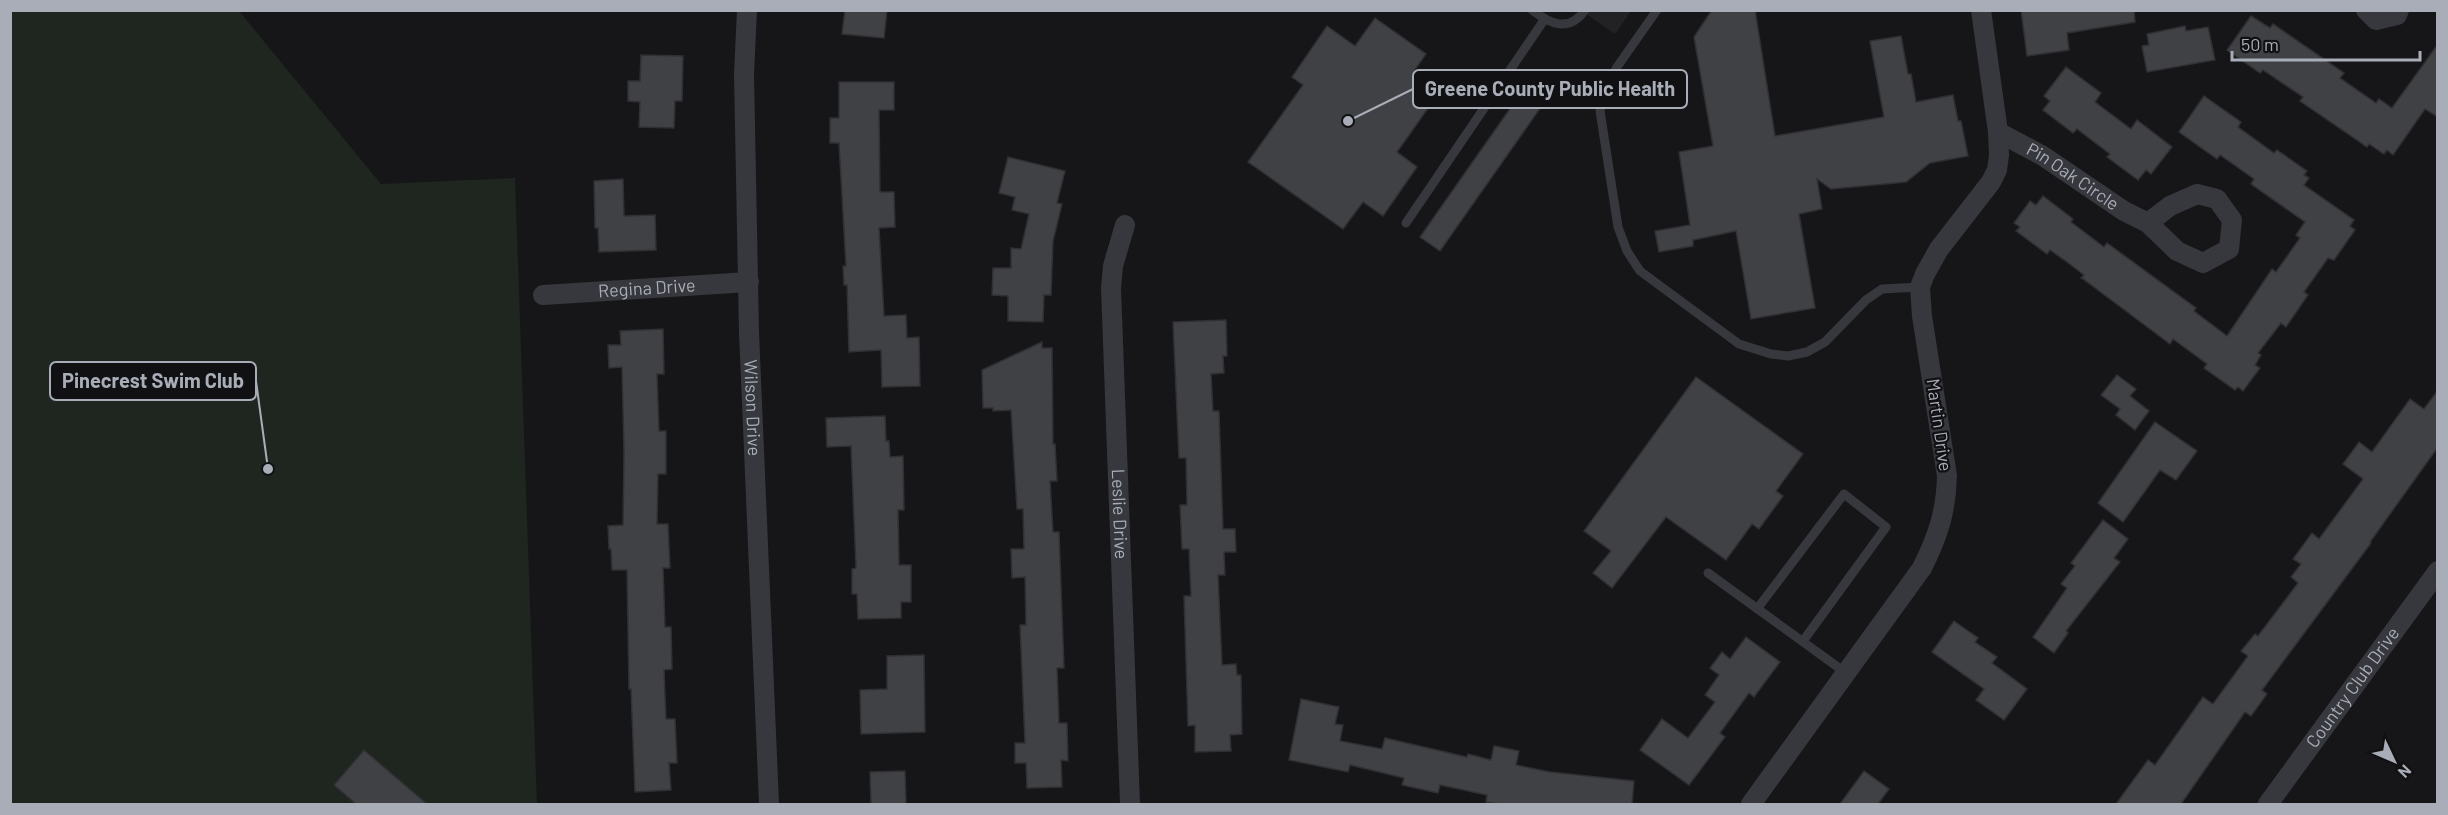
<svg xmlns="http://www.w3.org/2000/svg" width="2448" height="815" font-family="Barlow,sans-serif">
	<style>
		.built { fill: #222225 }
		.green { fill: #1e261f }
		.building { fill: #404145; stroke: #303034; stroke-width: 1.5 }
		.lines { fill: none; stroke-linecap: round; stroke-linejoin: round }
		.service { stroke: #37383d; stroke-width: 9 }
		.minor { stroke: #37383d; stroke-width: 20 }
		.labels { text-anchor: middle; stroke-width: 4.5; stroke-linejoin: round; paint-order: stroke }
		.street-label { font-size: 18px; fill: #a8adb8; stroke: #111113 }
		.leader { fill: none; stroke: #a8adb8; stroke-width: 2 }
		.callout-dot { fill: #a8adb8; stroke: #111113; stroke-width: 2 }
		.callout { fill: #111113; stroke: #a8adb8; stroke-width: 2 }
		.callout-label { font-size: 20px; text-anchor: middle; font-weight: bold; fill: #a8adb8 }
	</style>
	<rect width="100%" height="100%" fill="#161618"/>
	<path class="built" d="M1582,11H1631L1615,34Z"/>
	<path class="green" d="M10,11H239L381,184L515,178L537,804H11Z"/>
	<g class="building">
		<path d="M845,10H887L884,38L842,34Z"/>
		<path d="M1712,10H1755L1775,136L1884,117L1870,41L1901,36L1908,74H1911L1916,102L1953,95L1958,121H1961L1968,156L1930,163L1906,182L1831,189L1817,179L1822,209L1799,214L1815,308L1751,319L1736,231L1693,240V246L1659,252L1655,231L1690,225L1679,152L1713,146L1694,37Z"/>
		<path d="M2021,10H2134L2135,22L2067,33L2069,50L2027,56Z"/>
		<path d="M2251,16L2270,28L2273,24L2344,73L2340,78L2376,103L2379,99L2392,108L2438,44V117L2425,109L2393,155L2387,150L2384,154L2369,144L2367,147L2300,101L2303,97L2263,70L2260,73L2227,50Z"/>
		<path d="M1375,18L1426,54L1414,71L1441,90L1397,152L1417,167L1383,216L1363,202L1343,229L1248,162L1303,85L1292,77L1327,26L1355,46Z"/>
		<path d="M2185,26L2186,31L2208,27L2215,60L2147,72L2142,46L2149,45L2147,34Z"/>
		<path d="M641,55L683,56L682,101H675L674,128L639,127L640,102L628,101V81H640Z"/>
		<path d="M2066,67L2101,93L2095,102L2131,129L2137,120L2172,147L2151,174L2146,170L2138,180L2107,157L2110,154L2077,129L2073,133L2043,110L2050,101L2044,96Z"/>
		<path d="M1535,73L1555,87L1440,251L1420,237Z"/>
		<path d="M839,82H894V110H879L880,192H894L895,227L879,228L884,316L906,315L907,338L919,337L920,386L882,387L881,350L849,352L847,285H844L843,266H846L839,143H830V118H839Z"/>
		<path d="M2204,96L2241,122L2238,127L2274,153L2277,150L2307,171L2304,175L2309,178L2304,185L2354,220L2350,226L2355,230L2334,260L2328,258L2304,292L2308,295L2286,327L2281,323L2258,353L2261,355L2255,365L2260,368L2243,391L2238,387L2235,390L2204,368L2207,364L2173,339L2170,344L2083,279L2081,278L2084,275L2067,262L2050,250L2047,254L2016,231L2020,227L2014,223L2030,201L2036,205L2043,196L2073,219L2071,222L2104,247L2107,243L2196,308L2194,311L2227,336L2272,269L2276,272L2300,238L2296,235L2305,222L2251,184L2254,179L2220,155L2217,159L2179,132Z"/>
		<path d="M1008,157L1065,171L1057,203L1062,204L1053,241L1051,295H1044L1043,322L1008,321V296L992,295L993,268H1011V248L1021,249L1029,214L1012,210L1015,197L999,193Z"/>
		<path d="M623,179L624,216L655,215L656,250L599,252L598,228H595L594,181Z"/>
		<path d="M1226,320L1227,356H1223L1224,373L1211,374L1213,411H1219L1223,529H1235L1236,552H1224L1225,575H1218L1222,665L1236,664L1237,675H1241L1242,734L1230,735L1231,751L1195,752V725L1188,726L1184,596H1191L1189,549H1182L1180,505H1187L1186,458H1179L1173,322Z"/>
		<path d="M663,329L664,374H657L659,431H666V474H658L657,524H668L670,568H663L665,627H671L672,669L664,670L666,719H675L677,763H669L671,790L635,792L631,689H629L627,570H612L611,549H609L608,526L623,525L624,453L622,367L609,368L608,345H621L620,331Z"/>
		<path d="M1042,342V348H1052L1053,444H1055L1057,481H1050L1053,532H1059L1064,668H1057L1059,723H1067L1068,761L1061,760L1062,787L1027,788L1026,763H1015V743H1025L1020,625H1026L1025,577L1012,578L1011,549H1024L1023,509H1017L1011,410L993,411V408H983L982,370Z"/>
		<path d="M2117,375L2136,389L2130,396L2149,411L2135,430L2116,415L2120,409L2101,395Z"/>
		<path d="M1696,377L1803,454L1776,491L1783,496L1759,529L1752,524L1726,560L1666,517L1612,588L1593,573L1611,551L1584,531Z"/>
		<path d="M2438,390V447L2370,542L2371,543L2262,690L2267,694L2251,716L2245,712L2181,804H2116L2148,760L2155,765L2203,697L2213,704L2248,656L2241,651L2255,634L2258,636L2298,583L2291,577L2301,564L2293,559L2312,533L2319,539L2363,479L2343,464L2359,442L2372,452L2410,399L2424,409Z"/>
		<path d="M885,416L886,441H889L890,457L903,456L904,510H898L899,565H911V602H901V618L858,619L857,594H852V569L856,568L851,446L827,447L826,418Z"/>
		<path d="M2155,422L2197,451L2176,480L2160,470L2123,522L2098,503Z"/>
		<path d="M2103,520L2128,539L2114,558L2120,562L2066,631L2068,633L2054,653L2033,637L2067,588L2061,584L2075,566L2071,563Z"/>
		<path d="M1954,621L1978,638L1975,642L1997,657L1992,663L2027,689L2004,720L1976,700L1984,689L1932,652Z"/>
		<path d="M1746,637L1780,662L1754,697L1749,693L1720,733L1725,737L1689,785L1640,750L1662,719L1688,738L1715,702L1705,695L1719,675L1710,668L1722,652L1730,659Z"/>
		<path d="M924,655L925,732L861,734L860,690L887,689V656Z"/>
		<path d="M1301,699L1339,707L1335,724L1343,725L1340,741L1382,749L1385,738L1467,757L1468,754L1491,760L1494,746L1519,751L1516,765L1550,772L1634,781L1632,804H1499L1486,802L1487,795L1440,785L1438,793L1402,785L1404,778L1350,765L1348,772L1289,760Z"/>
		<path d="M364,750L427,804H356L334,785Z"/>
		<path d="M905,771L906,804H871L870,772Z"/>
		<path d="M1864,771L1889,789L1878,804H1840Z"/>
	</g>
	<g class="lines">
		<g class="service">
			<path d="M1532,10C1550,24 1569,33 1585,10"/>
			<path d="M1657,10L1617,67L1606,88L1600,111L1618,227L1627,251L1640,271L1739,344L1771,354L1788,356L1807,352L1825,342L1866,300L1882,289L1920,287"/>
			<path d="M1406,223L1544,20"/>
			<path d="M1708,573L1846,673"/>
			<path d="M1757,609L1844,494L1886,527L1803,641"/>
		</g>
		<g class="minor">
			<path id="s1" d="M747,10L744,74L749,332L769,804"/>
			<path d="M2366,10L2376,20L2397,15L2399,10"/>
			<path id="s2" d="M1998,132L2043,156L2124,211L2148,223L2177,251L2203,263L2229,249L2232,220L2217,199L2197,194L2170,206L2148,223"/>
			<path id="s3" d="M1125,225L1113,266L1111,288L1130,804"/>
			<path id="s4" d="M543,295L749,282"/>
			<path d="M1751,804L1922,568C1938,536 1946,512 1947,476L1922,316L1920,287L1925,274L1939,249L1991,182L1997,170L1999,155L1998,132L1981,10"/>
			<path id="s5" d="M2268,804L2438,571"/>
		</g>
	</g>
	<g class="labels">
		<g class="street-label">
			<text dy="6" stroke="none"><textPath href="#s2" startOffset="87">Pin Oak Circle</textPath></text>
			<text dy="6" stroke="none"><textPath href="#s4" startOffset="104">Regina Drive</textPath></text>
			<text dy="6" stroke="none"><textPath href="#s1" startOffset="398">Wilson Drive</textPath></text>
			<text transform="translate(1939 425) rotate(82)" y="6">Martin Drive</text>
			<text dy="6" stroke="none"><textPath href="#s3" startOffset="291">Leslie Drive</textPath></text>
			<text dy="6" stroke="none"><textPath href="#s5" startOffset="144">Country Club Drive</textPath></text>
		</g>
	</g>
	<path class="leader" d="M1348 121L1413 89M268 469L256 381"/>
	<g class="callout-dot">
		<circle cx="1348" cy="121" r="6"/>
		<circle cx="268" cy="469" r="6"/>
	</g>
	<g class="callout">
		<rect x="1413" y="70" width="274" height="38" rx="6"/>
		<rect x="50" y="362" width="206" height="38" rx="6"/>
	</g>
	<g class="callout-label">
		<text x="1550" y="96">Greene County Public Health</text>
		<text x="153" y="388">Pinecrest Swim Club</text>
	</g>
	<rect width="2448" height="815" fill="none" stroke="#a8adb8" stroke-width="24"/>
	<g transform="translate(2394 761) rotate(134)" stroke="#111113" stroke-width="4.5" paint-order="stroke">
	<path d="M0-4.5L10 22L0 15L-10 22Z" fill="#a8adb8"/>
	<text y="-9" font-size="16" font-weight="bold" text-anchor="middle" fill="#a8adb8">N</text>
	</g>
	<path d="M2232 51v9h188v-9" fill="none" stroke="#a8adb8" stroke-width="3"/>
	<text x="2241" y="51" font-size="18" fill="#a8adb8" stroke="#111113" stroke-width="4.5" paint-order="stroke">50 m</text>
</svg>
